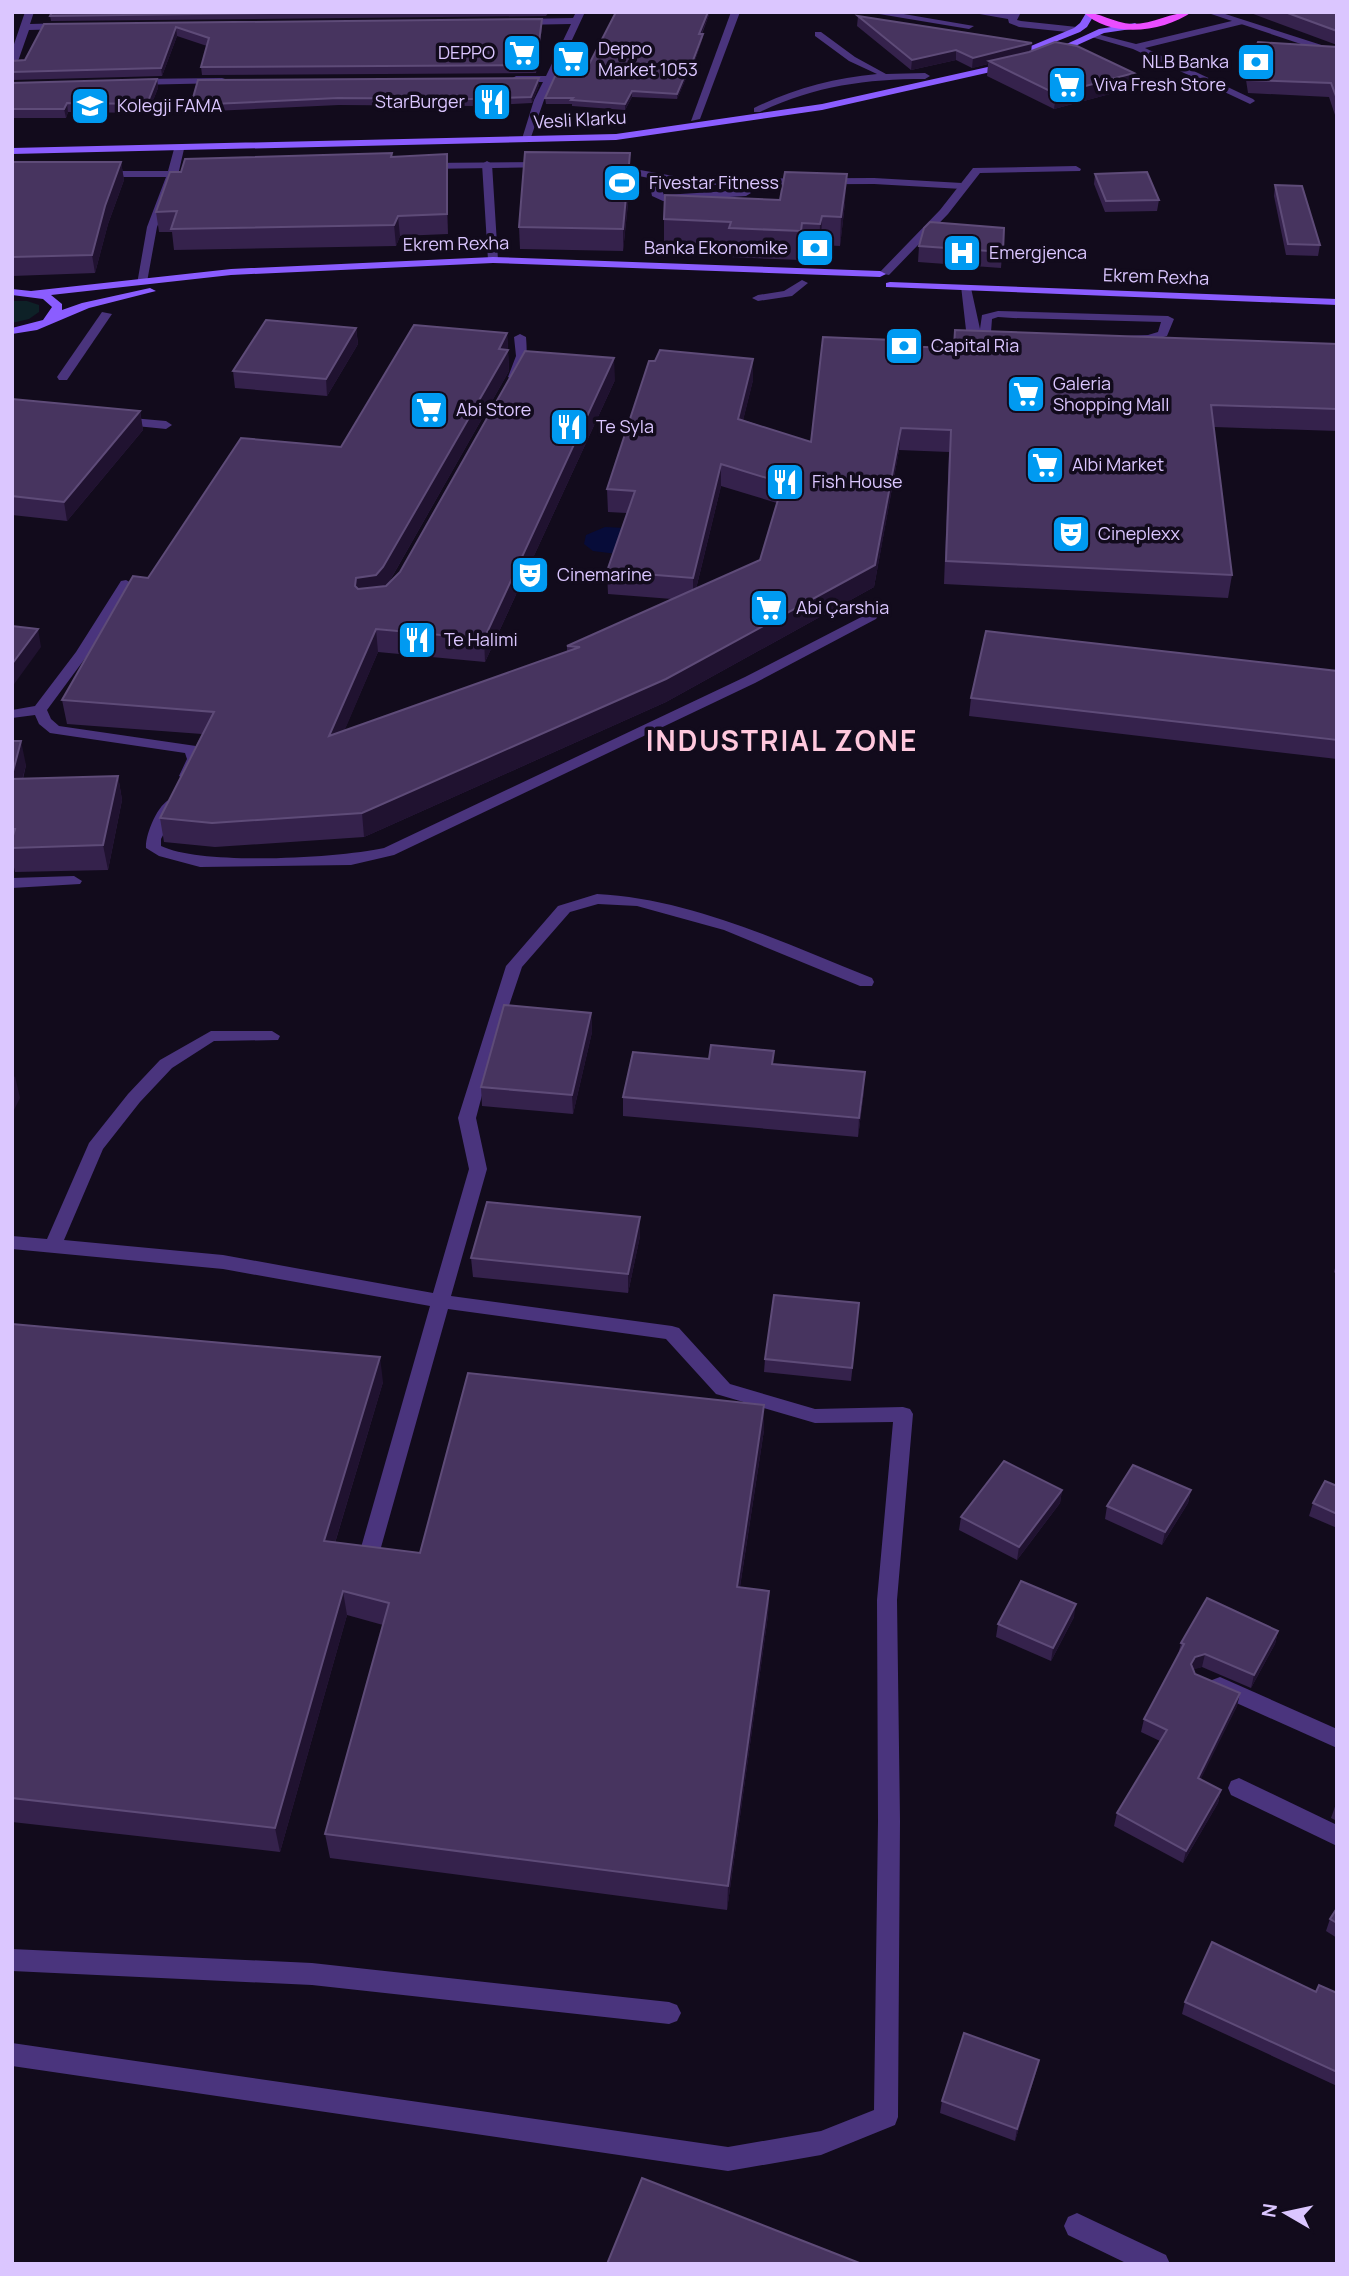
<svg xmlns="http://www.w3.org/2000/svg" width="1349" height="2276" font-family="Manrope,sans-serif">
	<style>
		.green { fill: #0e2127 }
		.water { fill: #070c39 }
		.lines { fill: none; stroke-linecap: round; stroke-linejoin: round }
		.lane { fill: #4a347d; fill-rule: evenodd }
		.street { fill: #4a347d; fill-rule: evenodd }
		.secondary { fill: #8b5dff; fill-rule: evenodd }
		.primary { fill: #eb4dff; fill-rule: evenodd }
		.wall { fill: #35224c; fill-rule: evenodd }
		.shaded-wall { fill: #201230 }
		.building { fill: #47345f; stroke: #5e4b78; stroke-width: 2 }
		.labels { text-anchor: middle; stroke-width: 7; stroke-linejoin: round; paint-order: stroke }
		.far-poi-label { font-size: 18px; fill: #dbc6ff; stroke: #120b1c; text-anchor: start }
		.far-street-label { font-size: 18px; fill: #dbc6ff; stroke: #120b1c }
		.district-label { font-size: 28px; font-weight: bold; letter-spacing: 2px; fill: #ffc8dd; stroke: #120b1c }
	</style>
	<rect width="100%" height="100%" fill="#120b1c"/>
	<path class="green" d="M12,301H27L39,305V312L29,319L12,323Z"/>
	<path class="water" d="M605,527L625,528L617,554L593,551L584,544L586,535Z"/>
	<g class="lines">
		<g class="lane">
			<path d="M867,12H892L974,26L969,29Z"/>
			<path d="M968,12H1021L1017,20L1021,21L1077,27L1082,30L1077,33L1019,27L1009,23L1008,19Z"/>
			<path d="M1240,19L1245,22L1243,24L1145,48L1253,99L1255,101L1250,104L1133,49L1088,36L1093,33L1136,44Z"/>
			<path d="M815,32H821L855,57L886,74L925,73L930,76L925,79C866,79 814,86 760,112H754V108C793,89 833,78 877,74L849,61L815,36Z"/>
			<path d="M179,146L184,149L179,171H191L196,174L191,177H176L157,227L147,282L137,284L147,227L166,177H100L95,174L100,171H168L174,149Z"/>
			<path d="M548,162L553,165L552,167L425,169L420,166L425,163Z"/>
			<path d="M607,164L690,179L874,178L962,183L967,186L962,189L874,184L690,185L666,181L660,186L664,195L746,190L751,193L746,196L663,201L652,196L650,186L654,179L603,169V165Z"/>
			<path d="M802,280L808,283L792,296L758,301L752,298L758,295L784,291Z"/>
			<path d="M961,286L971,288L980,329L982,315L998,311L1168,316L1174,319L1167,336C1132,346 993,352 966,330ZM998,317L1013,318L1161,322L1158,332L1148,335L1076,338L991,332L992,319Z"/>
			<path d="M102,312L112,314L67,380H59L57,377Z"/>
			<path d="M520,334L526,337C527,351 529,373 514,381L508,377L516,356L514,337Z"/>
			<path d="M120,417L166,421L172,425L166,429L116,424L114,421Z"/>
			<path d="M126,580L133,584L89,653L47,710L51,719L59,726L196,746L201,759L191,779L186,780L179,776L187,759L185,753L50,733L39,724L35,715L12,718V710L35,706L76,652L121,581Z"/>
			<path d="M871,612L878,616L876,619L755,683L394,855L351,865L200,867L159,856L146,848C145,835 158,803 171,799L179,804L161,839V846C203,866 338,858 384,848L745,677Z"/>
			<path d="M74,876L82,881L80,884L12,888V878Z"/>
			<path d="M597,894C693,899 783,943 872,978L874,982L872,986H860L724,930L637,906L598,904L570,912L522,967L494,1050L476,1118L487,1169L451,1296L672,1326L679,1328L730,1384L815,1409L903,1407L910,1409L913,1414L897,1600L900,1821L898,2117L895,2125L821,2155L728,2171L12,2066V2043L728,2147L821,2131L874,2110L878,1821L877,1600L893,1422L815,1423L716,1394L666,1339L448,1309L378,1558L375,1564L368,1566L361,1564L358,1558L430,1306L223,1269L12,1249V1236L47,1239L89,1143L128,1094L160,1060L211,1031H272L280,1036L278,1040L214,1041L172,1068L140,1102L103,1149L64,1240L223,1255L433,1293L469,1169L458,1118L506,966L558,906Z"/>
			<path d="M12,1949L312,1963L669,2002L677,2005L681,2013L677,2021L669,2024L312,1985L12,1971Z"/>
		</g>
		<g class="street">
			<path d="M25,12H34L30,24L67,23L72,26L67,29L29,30L17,64L12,67V50Z"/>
			<path d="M576,12H585L544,100L530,140L521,142L534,100L543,82H516L511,79L516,76H546L571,24L518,25L513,22L518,19L573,18Z"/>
			<path d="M731,12H740L700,119L691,121Z"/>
			<path d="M1205,12H1219L1337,50V56Z"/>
			<path d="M222,78L225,79V83L135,85L130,82L135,79Z"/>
			<path d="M487,161L492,164L498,260L493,263L488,260L482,164Z"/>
			<path d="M1076,166L1081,169L1080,171L980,173L948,214L889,275L879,273L940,210L973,168Z"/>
			<path d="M1220,1677L1337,1729V1748L1212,1692L1209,1686L1212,1680Z"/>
			<path d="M1239,1778L1337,1825V1846L1231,1795L1228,1788L1231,1781Z"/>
			<path d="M1077,2213L1166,2255L1170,2264H1128L1068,2235L1064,2226L1068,2217Z"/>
		</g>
		<g class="secondary">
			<path d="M1086,13L1094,15L1087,27L1080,32L1015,58L1007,56L1074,28L1080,23Z"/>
			<path d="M1135,23L1140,26L1138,28L1104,33L1053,56L1045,54L1099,29Z"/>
			<path d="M1010,62L1013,63V67L822,110L616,140L12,154V148L616,134L822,104Z"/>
			<path d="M493,257L880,271L886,274L880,277L493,263L231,275L51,295L62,304V310L82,303L150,288L156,291L89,308L37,330L12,334V328L43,320L52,307L43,299L12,295V289L31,291L231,269Z"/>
			<path d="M890,282L1337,299V305L886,287V283Z"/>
		</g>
		<path class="primary" d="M1083,12C1099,12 1114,23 1132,24C1154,24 1171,12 1192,12C1163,32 1111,39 1083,12Z"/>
	</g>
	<g class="wall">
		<path d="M52,12H549L546,16L51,21L50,16Z"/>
		<path d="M616,12H710L702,34H703L702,40L692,69H690L677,99L632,97L625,110L572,106V104H546L545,98L583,76Z"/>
		<path d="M1248,12H1337V45Z"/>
		<path d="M858,16L1031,51L1132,88L1054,109L987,76L988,64L972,68L956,60L911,70L857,26Z"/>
		<path d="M44,24L542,27L536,73L202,75L201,67L207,46L177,36L162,76L12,80V61L25,60Z"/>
		<path d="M1337,47V115H1335L1329,97L1248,93L1246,80L1248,66Z"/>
		<path d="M157,79L158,88L148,113L68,112L66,118H12V83Z"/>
		<path d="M539,85L532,103L472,106L339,105L192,112L191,105Z"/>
		<path d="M447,154L448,174V234L400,236L396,246L174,250L172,232H159L156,212L392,157Z"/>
		<path d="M12,162H121L124,180L108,224L95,273L12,276Z"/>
		<path d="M1095,174L1159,200L1157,211L1105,212L1094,184Z"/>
		<path d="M631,175L623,251L520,249L519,227Z"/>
		<path d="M1275,185L1320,245L1318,256L1286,255L1274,196Z"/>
		<path d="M845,203L840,246L821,245L819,253L801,252L800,260L729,257V250L664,247V219Z"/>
		<path d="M1004,228L1001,268L918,262L919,246Z"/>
		<path d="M356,328L358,344L327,396L235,388L233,371Z"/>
		<path d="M955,330L1337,344V431L1214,427L1232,575L1228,598L944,584L949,452L899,450L874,587L666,702L364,837L215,847L164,842L160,818L202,734L67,724L62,700L148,578L341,447L507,333L509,371L388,584L615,380L485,662L378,652L344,731L567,652V646L672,599L608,594L607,571L627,513L608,512L607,489L753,380L743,420L811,442L893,346L953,348ZM721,486L777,503L760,560L696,589Z"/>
		<path d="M12,399L140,411L143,430L67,521L12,515Z"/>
		<path d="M1337,671V759L969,716L971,698Z"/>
		<path d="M12,741L26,765L23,779L118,776L122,800L108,870L15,872L12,858Z"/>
		<path d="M591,1013L592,1032L573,1114L482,1106L481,1087Z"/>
		<path d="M773,1064L864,1091L858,1137L623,1116V1097Z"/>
		<path d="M640,1236L628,1293L473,1277L471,1258Z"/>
		<path d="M1337,1260V1275L1334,1272Z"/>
		<path d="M858,1317L851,1381L764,1372L765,1359Z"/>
		<path d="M12,1324L383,1382L335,1543L420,1553L764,1430L740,1587L769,1591L768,1615L727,1910L330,1858L325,1834L383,1625L347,1615L280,1852L12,1822Z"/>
		<path d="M1337,1486V1528L1309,1516L1313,1503Z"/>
		<path d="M1062,1490L1060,1503L1017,1560L959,1530L961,1517Z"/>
		<path d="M1191,1490L1188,1503L1162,1545L1105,1519L1107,1506Z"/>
		<path d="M1074,1617L1051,1661L996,1637L998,1624Z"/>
		<path d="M1278,1631L1275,1644L1251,1688L1202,1667L1193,1669L1195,1674L1240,1693L1237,1706L1200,1779L1221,1790L1218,1803L1183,1863L1114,1826L1117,1813L1160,1741L1141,1732L1144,1719L1178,1655L1181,1643Z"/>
		<path d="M1337,1801V1821L1331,1818Z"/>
		<path d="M1337,1908V1938L1326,1931L1330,1919Z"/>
		<path d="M1316,1992L1337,1993V2086L1182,2014L1185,2002Z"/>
		<path d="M1039,2060L1036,2072L1015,2141L940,2113L942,2101Z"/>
	</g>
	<g class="shaded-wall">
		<path d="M708,12H710L699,40V34Z"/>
		<path d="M542,19V27L536,73V65Z"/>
		<path d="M176,27L177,36L162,76L161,68Z"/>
		<path d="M703,34L702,40L692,69V63Z"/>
		<path d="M1032,43L1031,53L989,61L988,64L972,68L973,58Z"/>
		<path d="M956,50V60L911,70L912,60Z"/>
		<path d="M690,63V69L677,99V94Z"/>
		<path d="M1134,73L1132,88L1054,109L1056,94Z"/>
		<path d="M539,78V85L532,103L531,97Z"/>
		<path d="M157,79L158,88L148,113L147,104Z"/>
		<path d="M632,91V97L625,110V104Z"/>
		<path d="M67,103L68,112L66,118L64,109Z"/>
		<path d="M630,153L631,175L623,251V229Z"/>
		<path d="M447,154L448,174V234L447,214Z"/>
		<path d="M121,162L124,180L108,224L95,273L92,255L105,206Z"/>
		<path d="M847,174L845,203L840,246L841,217Z"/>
		<path d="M398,216L400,236L396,246L394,225Z"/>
		<path d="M822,216L821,245L819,253L820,224Z"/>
		<path d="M802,223L801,252L800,260L801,231Z"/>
		<path d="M356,328L358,344L327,396L326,379Z"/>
		<path d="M507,333L509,371L385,589L358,601L355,586L356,578L499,349Z"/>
		<path d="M614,358L615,380L485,662L484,639Z"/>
		<path d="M753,359V380L738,441V419Z"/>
		<path d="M140,411L143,430L67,521L64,502Z"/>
		<path d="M901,428L899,450L874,587L666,702L364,837L362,813L666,679Z"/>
		<path d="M721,464V486L693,601V578Z"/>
		<path d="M38,629L41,647L12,687V664Z"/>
		<path d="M376,629L378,652L332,760L329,736Z"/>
		<path d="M21,741L26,765L16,803L12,783V775Z"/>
		<path d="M118,776L122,800L108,870L103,845Z"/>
		<path d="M591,1013L592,1032L573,1114L572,1095Z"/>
		<path d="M865,1072L864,1091L858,1137L859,1118Z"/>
		<path d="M15,1076L20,1098L12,1114V1080Z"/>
		<path d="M640,1217V1236L628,1293V1274Z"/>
		<path d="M380,1357L383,1382L328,1566L324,1541Z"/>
		<path d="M764,1405V1430L736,1612L737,1587Z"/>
		<path d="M1062,1490L1060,1503L1017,1560L1019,1547Z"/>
		<path d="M1191,1490L1188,1503L1162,1545L1165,1532Z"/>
		<path d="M343,1591L347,1615L280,1852L275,1828Z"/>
		<path d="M769,1591L768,1615L727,1910L728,1886Z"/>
		<path d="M1076,1604L1074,1617L1051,1661L1053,1648Z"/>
		<path d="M1278,1631L1275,1644L1251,1688L1254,1675Z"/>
		<path d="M1205,1654L1202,1667L1192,1670L1191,1664L1195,1657Z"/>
		<path d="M1240,1693L1237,1706L1195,1791L1198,1778Z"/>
		<path d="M1221,1790L1218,1803L1183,1863L1186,1851Z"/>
		<path d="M1039,2060L1036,2072L1015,2141L1017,2129Z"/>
	</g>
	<g class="building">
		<path d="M52,12H345L50,16Z"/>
		<path d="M616,12H708L699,34H703L692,63H690L677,94L632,91L625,104L571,100L573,98H545L556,74L583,76Z"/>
		<path d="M1285,12H1337V31Z"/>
		<path d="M858,16L1032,43L973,58L956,50L912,60Z"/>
		<path d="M542,19L536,65L201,67L209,38L176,27L161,68L12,72V61L25,60L44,24Z"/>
		<path d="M1055,42L1077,46L1134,73L1056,94L989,61L1029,52Z"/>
		<path d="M1258,42L1337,47V99L1331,83L1250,80L1248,66Z"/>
		<path d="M539,78L531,97L471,99L338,98L191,105L198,80Z"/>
		<path d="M157,79L147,104L67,103L64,109H12V83Z"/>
		<path d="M525,152L630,153L623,229L519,227Z"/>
		<path d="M392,153L391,157L447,154V214L398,216L394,225L171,229L177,211L156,212L170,172H181L185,159Z"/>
		<path d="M12,162H121L105,206L92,255L12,257Z"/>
		<path d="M785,172L847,174L841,217L822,216L820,224L802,223L801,231L729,228L731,222L664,219L665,195L780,200Z"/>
		<path d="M1147,172L1159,200L1106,201L1095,174Z"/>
		<path d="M1275,185L1302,186L1320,245L1288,244Z"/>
		<path d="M930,222L1004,228L1003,252L919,246L924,228Z"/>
		<path d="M266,320L356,328L326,379L233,371Z"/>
		<path d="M414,325L507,333L499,349L508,350L383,567L376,575L356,578L355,586L358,589L386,586L400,572L525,351L614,358L484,639L376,629L329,736L580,647L567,646L760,560L783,483L721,464L693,578L607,571L635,491L607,489L649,361H655L660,350L753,359L738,419L811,442L823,337L893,340V346L954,348L955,330L1337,344V409L1211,405L1232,575L946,561L951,430L901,428L875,565L666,679L362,813L212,823L160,818L214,712L62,700L133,576L148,578L241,438L341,447Z"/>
		<path d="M12,399L140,411L64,502L12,496Z"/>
		<path d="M12,626L38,629L12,664Z"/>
		<path d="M986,631L1337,671V740L971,698Z"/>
		<path d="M12,741H21L12,775Z"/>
		<path d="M118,776L103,845L12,848V839L15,829H12V779Z"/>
		<path d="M504,1005L591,1013L572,1095L481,1087Z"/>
		<path d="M711,1045L774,1051L772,1064L865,1072L859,1118L623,1097L633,1052L709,1059Z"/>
		<path d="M487,1202L640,1217L628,1274L471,1258Z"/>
		<path d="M774,1295L859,1303L852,1368L765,1359Z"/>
		<path d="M12,1324L380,1357L324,1541L420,1553L468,1373L764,1405L737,1587L769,1591L728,1886L325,1834L389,1603L343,1591L275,1828L12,1798Z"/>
		<path d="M1004,1461L1062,1490L1019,1547L961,1517Z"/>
		<path d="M1133,1465L1191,1490L1165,1532L1107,1506Z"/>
		<path d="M1325,1481L1337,1486V1514L1313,1503Z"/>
		<path d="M1021,1581L1076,1604L1053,1648L998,1624Z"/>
		<path d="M1207,1598L1278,1631L1254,1675L1205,1654L1195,1657L1191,1664L1195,1674L1240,1693L1198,1778L1221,1790L1186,1851L1117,1813L1167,1730L1144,1719L1184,1644L1181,1643Z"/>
		<path d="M1337,1908V1923L1330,1919Z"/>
		<path d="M1212,1942L1316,1992L1319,1985L1337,1993V2072L1185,2002Z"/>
		<path d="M964,2033L1039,2060L1017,2129L942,2101Z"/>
		<path d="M642,2178L862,2264H607Z"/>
	</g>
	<defs>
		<g id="supermarket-square" transform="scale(2.0125)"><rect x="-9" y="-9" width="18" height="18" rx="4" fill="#009af1" stroke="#120b1c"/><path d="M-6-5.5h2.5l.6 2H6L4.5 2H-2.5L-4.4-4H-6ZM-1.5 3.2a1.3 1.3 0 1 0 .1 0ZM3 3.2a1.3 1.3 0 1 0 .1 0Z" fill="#fff"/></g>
		<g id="bank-square" transform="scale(2.0125)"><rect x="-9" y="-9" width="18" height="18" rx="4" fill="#009af1" stroke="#120b1c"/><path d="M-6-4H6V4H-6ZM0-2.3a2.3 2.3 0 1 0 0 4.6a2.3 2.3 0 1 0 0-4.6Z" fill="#fff"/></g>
		<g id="restaurant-square" transform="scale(2.0125)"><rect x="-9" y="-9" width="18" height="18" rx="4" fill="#009af1" stroke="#120b1c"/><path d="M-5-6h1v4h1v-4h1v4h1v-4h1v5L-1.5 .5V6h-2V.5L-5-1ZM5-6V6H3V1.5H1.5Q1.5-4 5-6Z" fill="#fff"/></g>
		<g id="university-square" transform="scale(2.0125)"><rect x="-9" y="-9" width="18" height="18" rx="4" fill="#009af1" stroke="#120b1c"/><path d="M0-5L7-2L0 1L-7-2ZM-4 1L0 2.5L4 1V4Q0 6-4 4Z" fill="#fff"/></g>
		<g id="stadium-square" transform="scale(2.0125)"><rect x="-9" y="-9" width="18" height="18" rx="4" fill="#009af1" stroke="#120b1c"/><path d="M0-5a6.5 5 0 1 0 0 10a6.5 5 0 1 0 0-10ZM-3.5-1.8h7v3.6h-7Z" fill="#fff"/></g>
		<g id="hospital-square" transform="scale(2.0125)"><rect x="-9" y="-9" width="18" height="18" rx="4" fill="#009af1" stroke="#120b1c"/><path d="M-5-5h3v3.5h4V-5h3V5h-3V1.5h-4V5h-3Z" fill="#fff"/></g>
		<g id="theatre-square" transform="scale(2.0125)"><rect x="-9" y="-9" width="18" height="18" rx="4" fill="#009af1" stroke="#120b1c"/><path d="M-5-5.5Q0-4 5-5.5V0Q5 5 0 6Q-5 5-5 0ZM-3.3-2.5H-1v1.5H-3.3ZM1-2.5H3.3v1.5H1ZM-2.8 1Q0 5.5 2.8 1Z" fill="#fff"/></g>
	</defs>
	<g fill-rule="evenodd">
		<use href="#supermarket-square" x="522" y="53"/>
		<use href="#supermarket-square" x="571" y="59"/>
		<use href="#bank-square" x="1256" y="62"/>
		<use href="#supermarket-square" x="1067" y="85"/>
		<use href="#restaurant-square" x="492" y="102"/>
		<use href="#university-square" x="90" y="106"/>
		<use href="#stadium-square" x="622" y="183"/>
		<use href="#bank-square" x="815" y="248"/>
		<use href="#hospital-square" x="962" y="253"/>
		<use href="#bank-square" x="904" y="346"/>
		<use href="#supermarket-square" x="1026" y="394"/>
		<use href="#supermarket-square" x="429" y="410"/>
		<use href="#restaurant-square" x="569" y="427"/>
		<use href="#supermarket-square" x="1045" y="465"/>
		<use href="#restaurant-square" x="785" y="482"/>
		<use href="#theatre-square" x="1071" y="534"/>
		<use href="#theatre-square" x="530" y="575"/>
		<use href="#supermarket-square" x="769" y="608"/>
		<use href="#restaurant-square" x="417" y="640"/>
	</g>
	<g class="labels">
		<g class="far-poi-label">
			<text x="598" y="55">Deppo<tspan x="598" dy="21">Market 1053</tspan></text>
			<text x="495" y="59" text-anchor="end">DEPPO</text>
			<text x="1229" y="68" text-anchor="end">NLB Banka</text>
			<text x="1094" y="91">Viva Fresh Store</text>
			<text x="465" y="108" text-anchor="end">StarBurger</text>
			<text x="117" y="112">Kolegji FAMA</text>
			<text x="649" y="189">Fivestar Fitness</text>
			<text x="788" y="254" text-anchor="end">Banka Ekonomike</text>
			<text x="989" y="259">Emergjenca</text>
			<text x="931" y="352">Capital Ria</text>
			<text x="1053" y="390">Galeria<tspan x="1053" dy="21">Shopping Mall</tspan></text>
			<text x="456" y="416">Abi Store</text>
			<text x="596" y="433">Te Syla</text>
			<text x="1072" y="471">Albi Market</text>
			<text x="812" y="488">Fish House</text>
			<text x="1098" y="540">Cineplexx</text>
			<text x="557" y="581">Cinemarine</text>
			<text x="796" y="614">Abi Çarshia</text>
			<text x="444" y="646">Te Halimi</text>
		</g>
		<g class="far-street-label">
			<text transform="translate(580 120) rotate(-3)" y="6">Vesli Klarku</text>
			<text transform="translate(456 244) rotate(-1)" y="6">Ekrem Rexha</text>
			<text transform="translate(1156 277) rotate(2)" y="6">Ekrem Rexha</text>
		</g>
		<g class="district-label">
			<text x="782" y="751">INDUSTRIAL ZONE</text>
		</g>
	</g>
	<rect width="1349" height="2276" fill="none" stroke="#dbc6ff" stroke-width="28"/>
	<g transform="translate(1286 2213) rotate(279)" stroke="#120b1c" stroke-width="5" paint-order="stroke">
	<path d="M0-5L12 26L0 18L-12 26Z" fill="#dbc6ff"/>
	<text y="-10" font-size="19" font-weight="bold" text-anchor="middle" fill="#dbc6ff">N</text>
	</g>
</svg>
